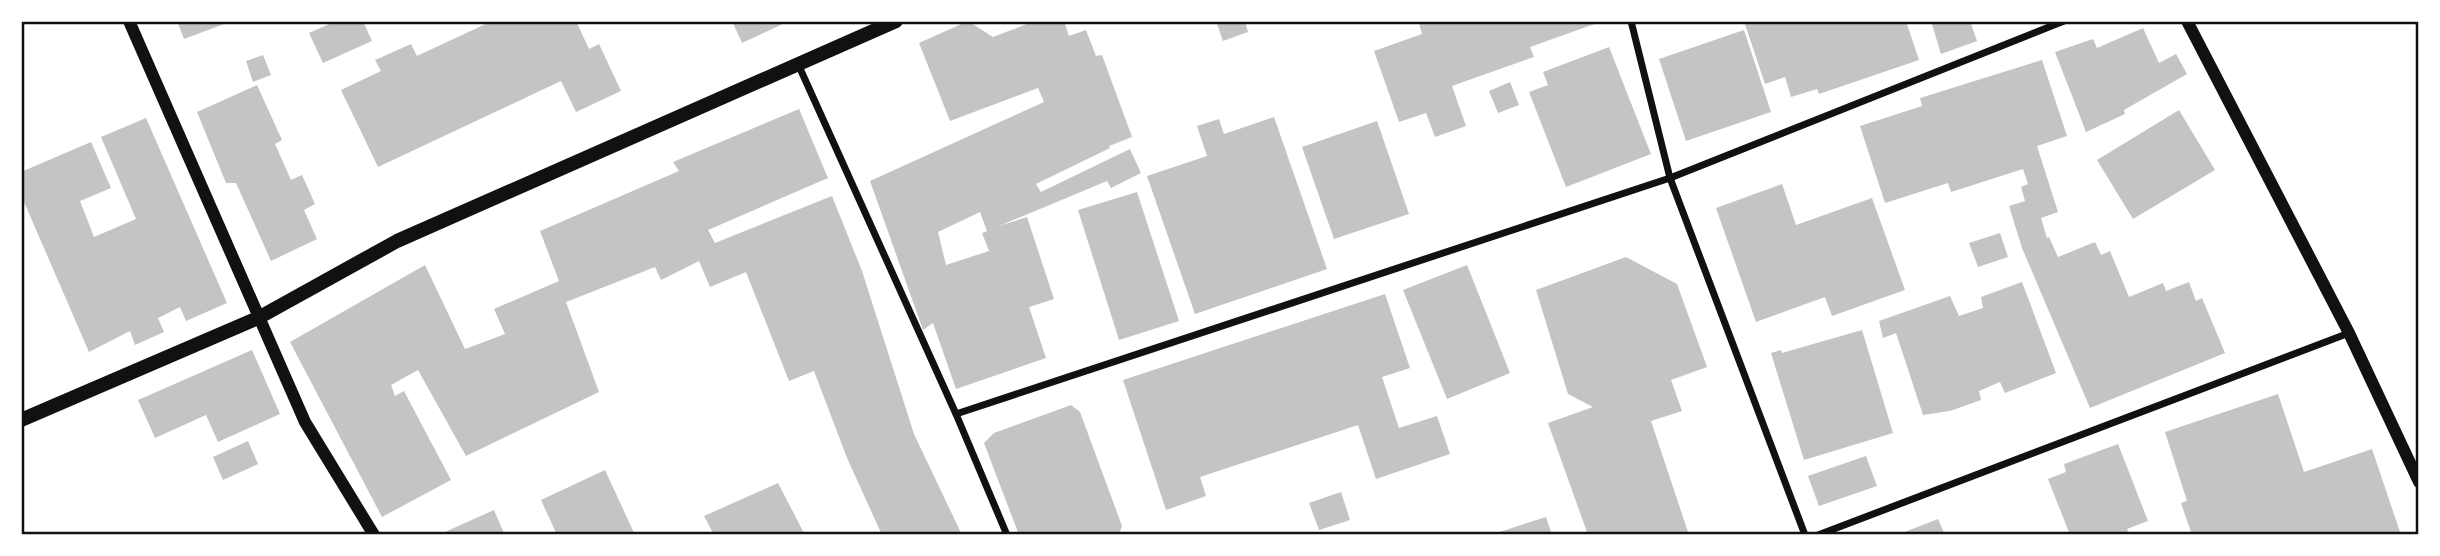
<svg xmlns="http://www.w3.org/2000/svg" width="2440" height="556" font-family="Lora,serif">
	<style>
		.building { fill: #c4c4c4; fill-rule: evenodd }
		.lines { fill: none; stroke-linecap: round; stroke-linejoin: round }
		.minor { stroke: #111; stroke-width: 7 }
		.tertiary { stroke: #111; stroke-width: 12 }
		.secondary { stroke: #111; stroke-width: 14 }
		.neatline { fill: none; stroke: #111; stroke-width: 2.5 }
	</style>
	<rect width="100%" height="100%" fill="#fff"/>
	<g class="building">
		<path d="M177,21H232L184,39Z"/>
		<path d="M336,21H363L372,41L323,63L309,33Z"/>
		<path d="M492,21H576L589,49L599,44L621,91L576,112L561,81L378,167L341,90L381,71L375,60L411,44L417,56Z"/>
		<path d="M732,21H789L742,43Z"/>
		<path d="M968,21L993,37L1035,21H1064L1069,36L1086,30L1096,56L1102,55L1132,137L1109,146L1110,148L1036,184L1041,192L1130,149L1141,173L1111,188L1107,181L999,226L1027,217L1054,299L1029,307L1046,358L956,389L933,323L923,330L870,181L1044,102L1038,88L950,121L919,43ZM980,212L987,231L982,233L989,251L946,265L938,232Z"/>
		<path d="M1216,21H1245L1248,32L1223,41Z"/>
		<path d="M1424,21H1603L1530,47L1534,57L1452,86L1466,126L1435,137L1426,113L1399,122L1374,51L1422,34L1419,23Z"/>
		<path d="M1744,21H1906L1919,60L1819,94L1817,89L1791,97L1785,77L1765,84Z"/>
		<path d="M1931,21H1970L1977,41L1941,54Z"/>
		<path d="M2143,28L2159,63L2176,54L2187,74L2124,110L2125,114L2086,132L2055,52L2093,39L2097,48Z"/>
		<path d="M1744,30L1771,112L1686,141L1659,59Z"/>
		<path d="M1609,47L1651,154L1566,187L1529,92L1548,85L1543,72Z"/>
		<path d="M263,55L271,75L253,82L246,61Z"/>
		<path d="M2042,60L2067,136L2037,146L2058,212L2041,218L2047,238L2049,237L2058,257L2095,242L2101,255L2110,251L2129,297L2163,283L2166,291L2189,282L2196,301L2202,298L2225,353L2090,408L2022,248L2009,206L2025,201L2021,187L2028,184L2023,169L1951,192L1948,183L1885,203L1860,126L1922,106L1920,98Z"/>
		<path d="M1510,82L1519,105L1498,113L1489,91Z"/>
		<path d="M257,85L282,140L275,144L291,180L302,175L315,204L304,210L317,239L271,261L236,183H226L197,112Z"/>
		<path d="M799,109L828,178L708,230L715,243L832,196L862,271L914,434L962,535H882L847,458L814,371L789,381L746,272L710,287L699,261L661,280L655,267L566,302L599,392L466,456L418,370L391,385L395,396L404,391L451,480L382,517L290,342L425,265L465,349L505,334L494,309L559,281L540,231L679,171L673,162Z"/>
		<path d="M2179,110L2215,170L2133,219L2097,160Z"/>
		<path d="M1274,117L1327,269L1195,314L1147,176L1207,156L1197,126L1219,119L1224,134Z"/>
		<path d="M146,118L227,303L186,321L180,307L158,318L164,332L135,345L130,331L89,352L21,195V172L91,142L111,188L80,201L94,237L136,219L101,137Z"/>
		<path d="M1377,121L1409,214L1334,239L1302,147Z"/>
		<path d="M1782,184L1796,225L1872,198L1905,290L1832,316L1825,297L1756,322L1716,208Z"/>
		<path d="M1137,192L1179,321L1119,340L1078,210Z"/>
		<path d="M2000,233L2008,257L1978,267L1969,243Z"/>
		<path d="M1626,257L1677,284L1707,367L1671,380L1682,411L1651,421L1689,535H1588L1548,423L1593,407L1568,394L1536,290Z"/>
		<path d="M1467,265L1510,373L1447,399L1403,290Z"/>
		<path d="M2022,282L2056,373L2005,393L2000,382L1979,391L1981,400L1950,411L1923,415L1896,333L1883,338L1879,321L1950,296L1959,316L1983,308L1981,297Z"/>
		<path d="M1385,294L1410,368L1382,377L1399,428L1437,416L1450,454L1376,479L1358,425L1200,477L1206,496L1166,510L1123,380Z"/>
		<path d="M1862,330L1893,433L1804,460L1771,353L1781,350L1782,353Z"/>
		<path d="M252,350L280,414L218,442L206,415L155,438L138,400Z"/>
		<path d="M2278,394L2304,472L2372,449L2401,535H2192L2181,503L2187,501L2165,432Z"/>
		<path d="M1071,405L1080,412L1122,526L1119,535H1019L984,443L994,433Z"/>
		<path d="M248,441L258,464L223,480L213,457Z"/>
		<path d="M2118,444L2148,521L2127,529L2129,535H2070L2048,479L2066,472L2064,464Z"/>
		<path d="M1866,456L1877,486L1819,506L1808,476Z"/>
		<path d="M605,470L635,535H557L541,500Z"/>
		<path d="M778,483L805,535H714L704,516Z"/>
		<path d="M1341,492L1350,520L1319,530L1309,503Z"/>
		<path d="M494,510L504,533L501,535H438Z"/>
		<path d="M1546,517L1552,535H1493V534Z"/>
		<path d="M1938,519L1945,535H1897Z"/>
	</g>
	<g class="lines">
		<g class="minor">
			<path d="M1631,21L1670,178L1805,535"/>
			<path d="M798,64L956,414L1007,535"/>
			<path d="M956,414L1670,178L2064,21"/>
			<path d="M1818,535L2349,333"/>
		</g>
		<g class="tertiary">
			<path d="M129,21L305,422L374,535"/>
			<path d="M2187,21L2349,333L2419,482"/>
		</g>
		<path class="secondary" d="M21,420L258,318L397,241L896,21"/>
	</g>
	<rect width="2440" height="556" fill="none" stroke="#ffffff" stroke-width="46"/>
	<rect x="23" y="23" width="2394" height="510" class="neatline"/>
</svg>
